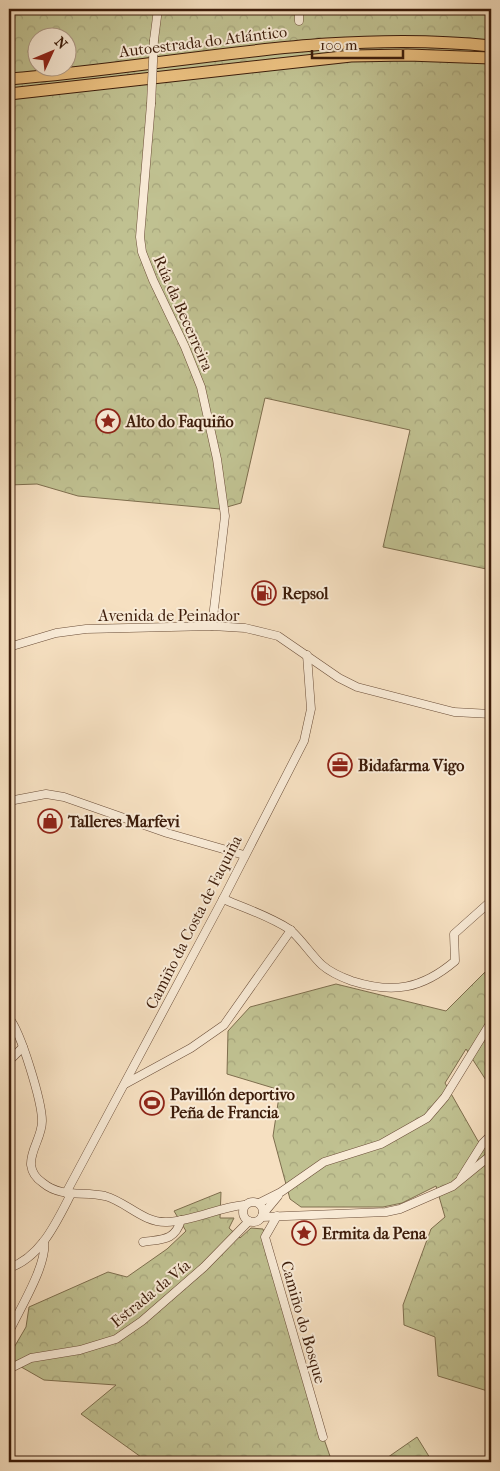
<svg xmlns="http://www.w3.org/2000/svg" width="500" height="1471" font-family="'IM FELL French Canon',serif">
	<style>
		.forest { fill: url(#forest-crowns); stroke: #7e6e4e; fill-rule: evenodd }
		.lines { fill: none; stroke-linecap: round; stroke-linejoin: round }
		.minor-casing { stroke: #6a4d38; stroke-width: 9 }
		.highway-casing { stroke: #3c1c0a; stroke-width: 13 }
		.minor { stroke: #f9ebd7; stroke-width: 8 }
		.highway { stroke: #ebc080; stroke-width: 11 }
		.minor-bridge-casing { stroke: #6a4d38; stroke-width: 9; stroke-linecap: butt }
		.minor-bridge { stroke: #f9ebd7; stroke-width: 8 }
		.labels { text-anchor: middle; stroke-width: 4; stroke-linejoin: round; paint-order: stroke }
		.street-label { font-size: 16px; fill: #3c1c0a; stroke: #f9ebd7 }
		.poi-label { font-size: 16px; font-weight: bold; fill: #3c1c0a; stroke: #f9ebd7; text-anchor: start }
	</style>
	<defs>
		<pattern id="forest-crowns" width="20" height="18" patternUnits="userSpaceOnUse" patternTransform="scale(1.25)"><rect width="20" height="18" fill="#c0c191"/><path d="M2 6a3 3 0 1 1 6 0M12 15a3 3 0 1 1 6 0" fill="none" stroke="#a6a57c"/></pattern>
	</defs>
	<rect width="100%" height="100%" fill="#f6e0c1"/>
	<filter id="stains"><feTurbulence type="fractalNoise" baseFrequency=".004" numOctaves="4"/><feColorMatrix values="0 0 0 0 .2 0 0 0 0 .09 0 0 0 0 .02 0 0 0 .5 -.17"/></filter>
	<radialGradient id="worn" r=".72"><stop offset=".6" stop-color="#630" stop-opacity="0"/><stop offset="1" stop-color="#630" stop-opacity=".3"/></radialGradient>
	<g class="forest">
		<path d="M9,9H491V570L383,547L410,430L265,398L241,503L220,509L78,496L37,484L9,485ZM38,38H68V68H38Z"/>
		<path d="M491,966V1088L466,1049L445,1083L478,1141L491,1150V1392L438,1376L435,1337L404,1325L403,1305L431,1229L445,1217L436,1186L402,1203L383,1207H301L290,1199L273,1136L280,1090L227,1074L228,1031L250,1007L336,984L446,1011Z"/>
		<path d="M221,1192L220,1218H234L229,1228L240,1238L251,1228L263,1229L315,1413L332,1462H148L81,1414L116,1385L44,1380L9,1360V1356L26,1327L29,1307L108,1272L127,1277L167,1249L186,1231L174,1211Z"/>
		<path d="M417,1437L430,1458L455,1462H381Z"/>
	</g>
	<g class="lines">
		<g class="minor-casing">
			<g id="minor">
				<path d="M299,9V21"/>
				<path d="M154,40L158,9"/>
				<path d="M151,104L140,237L142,252L153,280L185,347L201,387L217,459L225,516L212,626"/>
				<path d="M9,647L56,633L86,629L212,626L245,628L278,636L339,678L357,687L454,712L491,714"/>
				<path d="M9,801L46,794L64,797L167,833L244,855"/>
				<path d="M223,899C245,908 269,916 289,929C298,935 312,956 322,965C331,973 341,977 352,981C393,994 422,989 455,961L454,934L491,901"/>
				<path d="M9,1018C21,1032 42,1102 42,1121C42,1137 30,1150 31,1165C32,1173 37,1179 43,1183C61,1198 84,1191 105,1196C127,1202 143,1223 167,1222C194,1221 219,1207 244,1205"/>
				<path d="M9,1061L23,1047"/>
				<path d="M125,1084L191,1048L224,1025L291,930"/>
				<path d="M461,1178L483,1143L491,1135"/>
				<path d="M66,1193L223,899L304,741L311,709L307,655"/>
				<circle cx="253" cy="1212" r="10"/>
				<path d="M259,1203L281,1192L324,1162L381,1144L427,1118L445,1097L491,1022"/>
				<path d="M263,1214L278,1196"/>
				<path d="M277,1216L265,1237L323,1437"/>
				<path d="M262,1217L386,1212L400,1209L453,1186L491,1155"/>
				<path d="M143,1242C162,1239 175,1241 181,1220"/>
				<path d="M9,1268C41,1257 56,1223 71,1194"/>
				<path d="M9,1332C19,1310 48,1264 44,1241"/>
				<path d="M9,1369L31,1358L80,1350L116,1339L142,1321L204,1267L249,1221"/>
			</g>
		</g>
		<g class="highway-casing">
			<g id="highway">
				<path d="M9,79C169,67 329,28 491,46"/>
				<path d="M9,94L351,56L408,55L491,58"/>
			</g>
		</g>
		<use href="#minor" class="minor"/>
		<use href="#highway" class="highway"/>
		<g class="minor-bridge-casing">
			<path id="minor-bridge" d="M151,104L154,40"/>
		</g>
		<use href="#minor-bridge" class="minor-bridge"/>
	</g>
	<defs>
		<g id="sight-ring" transform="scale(1.25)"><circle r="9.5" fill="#f9ebd7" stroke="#8f2418" stroke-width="1.5"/><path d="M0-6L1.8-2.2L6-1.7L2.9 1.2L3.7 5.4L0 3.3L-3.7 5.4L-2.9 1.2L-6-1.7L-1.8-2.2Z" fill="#8f2418"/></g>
		<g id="fuel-ring" transform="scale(1.25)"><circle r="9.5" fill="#f9ebd7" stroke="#8f2418" stroke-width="1.5"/><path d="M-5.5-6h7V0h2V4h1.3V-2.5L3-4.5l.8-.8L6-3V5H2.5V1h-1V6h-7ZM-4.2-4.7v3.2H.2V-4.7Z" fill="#8f2418"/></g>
		<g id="office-ring" transform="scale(1.25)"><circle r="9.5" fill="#f9ebd7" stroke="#8f2418" stroke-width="1.5"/><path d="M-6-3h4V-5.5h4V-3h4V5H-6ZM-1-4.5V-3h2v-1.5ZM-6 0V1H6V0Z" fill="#8f2418"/></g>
		<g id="shop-ring" transform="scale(1.25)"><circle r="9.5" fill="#f9ebd7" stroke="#8f2418" stroke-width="1.5"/><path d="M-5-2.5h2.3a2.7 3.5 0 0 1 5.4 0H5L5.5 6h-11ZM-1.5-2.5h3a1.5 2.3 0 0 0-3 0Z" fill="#8f2418"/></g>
		<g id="stadium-ring" transform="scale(1.25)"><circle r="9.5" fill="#f9ebd7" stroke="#8f2418" stroke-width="1.5"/><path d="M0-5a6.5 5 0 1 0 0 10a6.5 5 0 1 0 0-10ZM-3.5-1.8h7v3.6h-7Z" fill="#8f2418"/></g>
	</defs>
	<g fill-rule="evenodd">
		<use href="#sight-ring" x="108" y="421"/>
		<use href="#fuel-ring" x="264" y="593"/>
		<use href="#office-ring" x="340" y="765"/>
		<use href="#shop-ring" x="50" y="821"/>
		<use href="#stadium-ring" x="152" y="1103"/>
		<use href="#sight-ring" x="304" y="1233"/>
	</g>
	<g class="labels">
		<g class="street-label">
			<text transform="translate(203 41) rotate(-7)" y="6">Autoestrada do Atlántico</text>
			<text transform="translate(184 313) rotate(66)" y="6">Rúa da Becerreira</text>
			<text x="169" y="621">Avenida de Peinador</text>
			<text transform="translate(193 922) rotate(-63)" y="6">Camiño da Costa de Faquiña</text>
			<text transform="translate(150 1293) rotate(-39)" y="6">Estrada da Vía</text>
			<text transform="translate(304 1322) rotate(74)" y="6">Camiño do Bosque</text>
		</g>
		<g class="poi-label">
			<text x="126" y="427">Alto do Faquiño</text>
			<text x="282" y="599">Repsol</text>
			<text x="358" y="771">Bidafarma Vigo</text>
			<text x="68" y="827">Talleres Marfevi</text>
			<text x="170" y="1100">Pavillón deportivo<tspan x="170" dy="18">Peña de Francia</tspan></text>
			<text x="322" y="1239">Ermita da Pena</text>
		</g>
	</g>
	<rect width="500" height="1471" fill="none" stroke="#f6e0c1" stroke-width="30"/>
	<rect x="10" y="10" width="480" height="1451" fill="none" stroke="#3c1c0a" stroke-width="2.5"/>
	<rect x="15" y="15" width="470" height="1441" fill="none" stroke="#3c1c0a"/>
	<g transform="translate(52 52) rotate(46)"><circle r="24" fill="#f9ebd7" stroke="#ad9885"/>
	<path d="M0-4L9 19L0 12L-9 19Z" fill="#8f2418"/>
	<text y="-8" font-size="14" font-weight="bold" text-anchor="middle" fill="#3c1c0a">N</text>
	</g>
	<path d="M312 50v8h91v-8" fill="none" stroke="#3c1c0a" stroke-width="2.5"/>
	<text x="320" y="50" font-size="15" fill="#3c1c0a" stroke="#f9ebd7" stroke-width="4" paint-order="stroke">100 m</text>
	<rect width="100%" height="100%" filter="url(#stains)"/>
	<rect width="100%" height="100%" fill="url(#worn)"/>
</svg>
